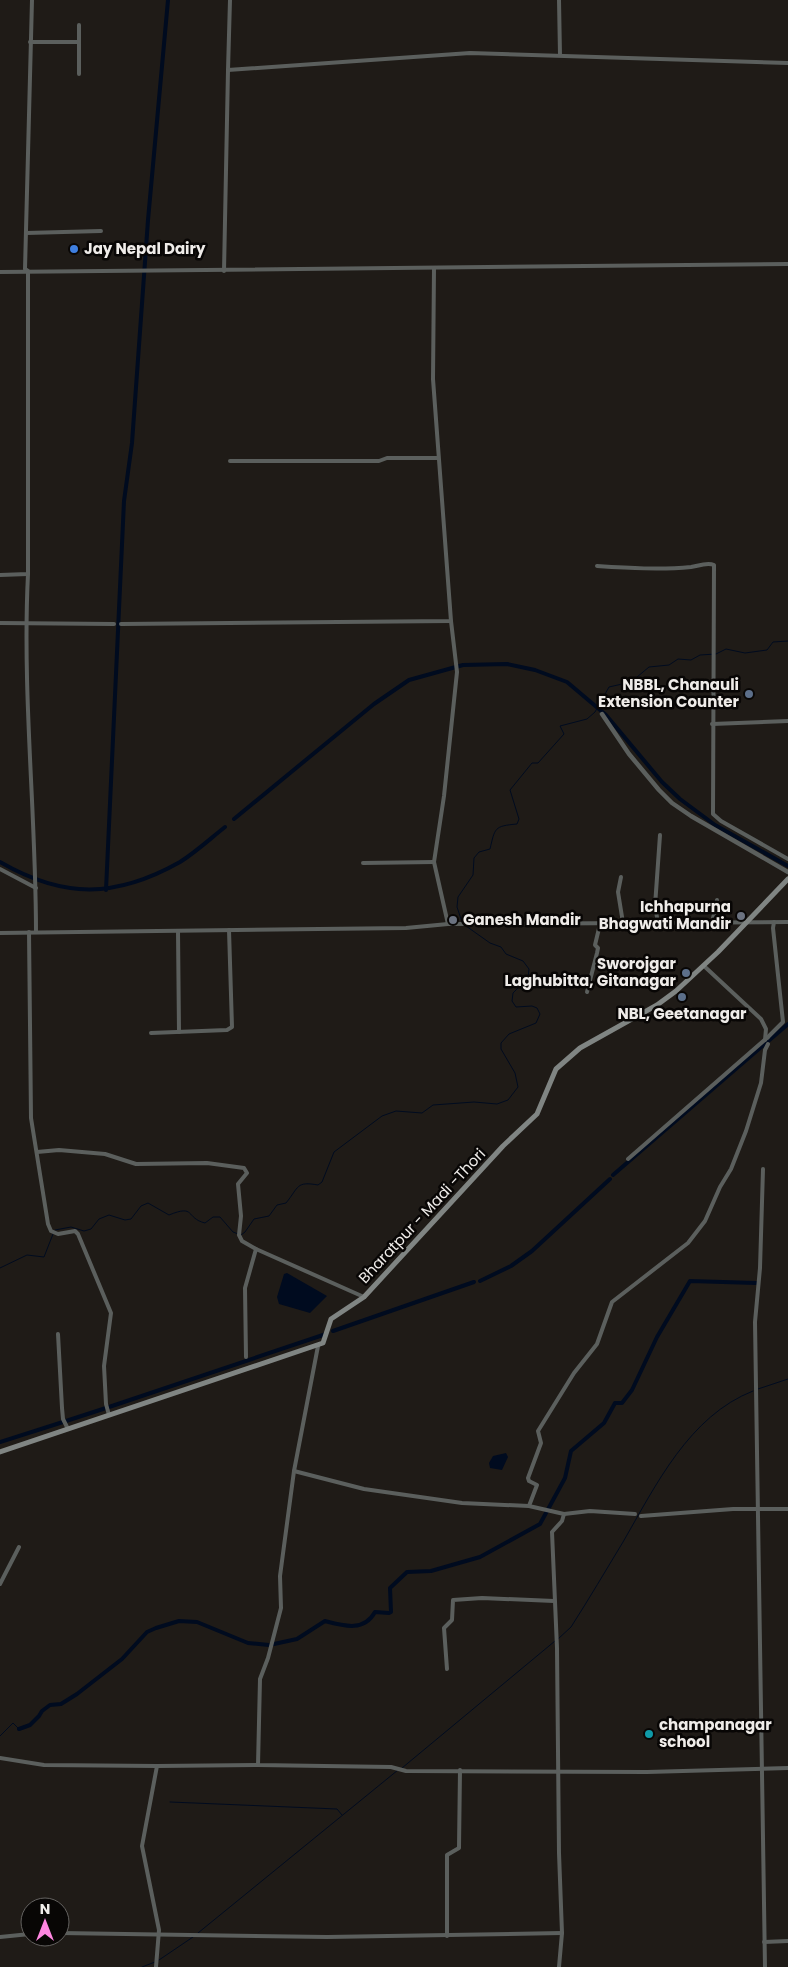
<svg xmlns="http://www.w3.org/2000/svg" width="788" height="1967" font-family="Poppins,sans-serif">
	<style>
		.water { fill: #000b1f }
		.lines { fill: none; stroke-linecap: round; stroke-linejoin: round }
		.stream { stroke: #000b1f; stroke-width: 1 }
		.canal { stroke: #000b1f; stroke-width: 4 }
		.minor { stroke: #5b5f5d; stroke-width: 4 }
		.tertiary { stroke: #5b5f5d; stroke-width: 4.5 }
		.secondary { stroke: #808583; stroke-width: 5 }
		.shop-dot { fill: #3f7fe0; stroke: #080605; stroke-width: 2 }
		.service-dot { fill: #5c6f8a; stroke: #080605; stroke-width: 2 }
		.worship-dot { fill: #6b7280; stroke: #080605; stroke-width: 2 }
		.culture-dot { fill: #0f9aa8; stroke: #080605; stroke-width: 2 }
		.labels { text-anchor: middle; stroke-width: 5; stroke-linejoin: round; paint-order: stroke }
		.poi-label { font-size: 15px; font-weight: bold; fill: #efece9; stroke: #080605; text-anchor: start }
		.street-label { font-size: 15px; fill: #efece9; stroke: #080605 }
	</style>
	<rect width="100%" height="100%" fill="#1f1b17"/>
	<g class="water">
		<path d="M287,1273L327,1296L310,1313L279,1304L277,1297L284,1274Z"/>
		<path d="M506,1453L508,1457L502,1470L490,1468L489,1463L493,1456Z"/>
	</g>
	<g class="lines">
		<g class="stream">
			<path d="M462,922L457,907L458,897L473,875L474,858L479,852L490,849C495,828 494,826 517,824L519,819L510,790L532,763H538L564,734L560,726L587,719L595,712L609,687L631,682L649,667L669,665L678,659L691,660L700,655L716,654L726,649L745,653L767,650L773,642L788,641"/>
			<path d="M55,1230L71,1227L84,1231L91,1229L99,1219L109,1215L125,1220L131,1219L141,1206L148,1203L169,1215C196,1204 185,1218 205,1223L213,1217H220L233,1232L241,1235L245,1232L254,1219L269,1216L277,1205L286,1203C299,1187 296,1181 318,1185L322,1182L334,1152L382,1116L396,1111L422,1113L433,1105L474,1102L497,1104L508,1100L518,1087L515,1073L501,1049V1043L509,1034L536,1023L540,1014L537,1008L532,1006L516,1007L512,1001L513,993L528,978L529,969L523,961L506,954L501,947L490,943L466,926"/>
			<path d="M0,1268L27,1255L44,1257L53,1234"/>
			<path d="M758,1389L788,1379"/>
			<path d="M558,1639L571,1627C589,1599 606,1570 623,1542C656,1485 689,1416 753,1391"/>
			<path d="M0,1736L13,1723L19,1729"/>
			<path d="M402,1768L555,1641"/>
			<path d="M170,1802L337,1809L342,1815"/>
			<path d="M198,1933L398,1770"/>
			<path d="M159,1960L193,1937"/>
			<path d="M142,1967L155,1962"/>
		</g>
		<g class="canal">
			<path d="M234,819L374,704L409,680L463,665L507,664L535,670L567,682L606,715L662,782L680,799L715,825L788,866"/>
			<path d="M0,862C64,899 116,898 180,862C196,852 211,838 225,827"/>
			<path d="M106,890L124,501L132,443L148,220L168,0"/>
			<path d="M613,1175L788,1024"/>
			<path d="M480,1281L511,1266L532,1251L610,1179"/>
			<path d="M333,1331L474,1282"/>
			<path d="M109,1407L326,1334"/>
			<path d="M66,1421L106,1408"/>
			<path d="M0,1442L63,1422"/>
			<path d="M274,1644L297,1639L325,1621C344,1626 364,1632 375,1612L389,1613L391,1612L390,1588L407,1572L431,1571L480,1557L540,1524L565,1478L571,1451L604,1423L615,1403H622L632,1390L657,1337L690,1281L756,1283"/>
			<path d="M19,1729L30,1725L39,1716L42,1711L50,1705L61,1704L77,1694L122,1659L147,1632L156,1628L179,1621L197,1622L248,1643L269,1645"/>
		</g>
		<g class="minor">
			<path d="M230,0L228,70L470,53L788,63"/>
			<path d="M559,0L560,55"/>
			<path d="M79,25V74"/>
			<path d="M30,42H79"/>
			<path d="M26,233L101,231"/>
			<path d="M224,271L228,70"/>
			<path d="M0,272L788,264"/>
			<path d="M230,461H379L387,458H438"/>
			<path d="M597,566C628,568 660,570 691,567C698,566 707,562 714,565L713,814L721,821L788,859"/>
			<path d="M28,574C22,693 36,813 36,932"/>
			<path d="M0,575L28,574V271L25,269L32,0"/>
			<path d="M0,623L114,624"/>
			<path d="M121,624L451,621L433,379L434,268"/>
			<path d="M712,724L788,721"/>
			<path d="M363,863L434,862"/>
			<path d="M0,869L36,888"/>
			<path d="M621,877L618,892L623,923"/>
			<path d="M658,923L655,906L660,835"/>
			<path d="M712,923L717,900"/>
			<path d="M448,924L434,862L444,796L457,672L451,621"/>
			<path d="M178,931L179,1032"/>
			<path d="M29,932L31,1118L48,1224L51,1231L58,1234L75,1231L78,1234L111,1313L104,1366L106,1404L109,1415"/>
			<path d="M0,933L406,928L448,924L788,922"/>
			<path d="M704,966L761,1019L766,1029L765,1040"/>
			<path d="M587,992L597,953L598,948L595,945L600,924"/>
			<path d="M151,1033L227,1030L232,1027L229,930"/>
			<path d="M767,1038L783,1022L773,928L774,922"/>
			<path d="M37,1152L59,1150L105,1154L136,1164L207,1163L244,1168L247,1173L238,1184L241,1216L239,1235L242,1241L256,1249"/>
			<path d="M628,1159L768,1037"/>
			<path d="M763,1169L760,1268L755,1322L765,1967"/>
			<path d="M58,1334L62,1408L63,1419L68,1429"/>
			<path d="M318,1346L294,1471L280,1576L281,1608L268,1658L260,1679L258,1765L391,1767L406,1771L647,1772L788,1768"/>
			<path d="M246,1357L245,1288L256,1249L364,1297"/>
			<path d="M294,1471L364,1489L462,1503L529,1506"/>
			<path d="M564,1514L590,1511L635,1514"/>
			<path d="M641,1516L733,1509H788"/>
			<path d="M0,1584L19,1547"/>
			<path d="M447,1669L444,1628L452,1620L453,1600L482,1598L554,1601"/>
			<path d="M0,1758L44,1765L157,1766"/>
			<path d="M60,1933L327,1937L562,1933"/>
			<path d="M447,1936V1855L459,1848L460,1770"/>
			<path d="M0,1937L30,1934"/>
			<path d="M764,1942L788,1941"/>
			<path d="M156,1967L159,1930L142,1846L157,1766L258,1765"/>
			<path d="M559,1967L562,1933L559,1853L557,1648L552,1532L562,1521L564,1514L529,1506L537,1485L529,1481L528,1478L541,1443L538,1431L574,1373L597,1344L612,1302L688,1243L705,1221L720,1187L731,1169L746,1131L761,1083L765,1050L768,1044"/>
		</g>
		<path class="tertiary" d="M602,714L629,754L659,790L672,803L691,816L788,872"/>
		<path class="secondary" d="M0,1452L323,1343L331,1319L364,1297L503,1146L537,1114L556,1069L580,1048L657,1005L676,991L718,952L788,879"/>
	</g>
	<circle class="shop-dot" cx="74" cy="249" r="5"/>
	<g class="service-dot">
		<circle cx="749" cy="694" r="5"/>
		<circle cx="686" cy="973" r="5"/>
		<circle cx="682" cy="997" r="5"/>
	</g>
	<g class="worship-dot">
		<circle cx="741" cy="916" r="5"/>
		<circle cx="453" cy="920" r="5"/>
	</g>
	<circle class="culture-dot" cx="649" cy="1734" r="5"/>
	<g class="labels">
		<g class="poi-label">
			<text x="84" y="254">Jay Nepal Dairy</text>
			<text x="739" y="690" text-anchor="end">NBBL, Chanauli<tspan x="739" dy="17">Extension Counter</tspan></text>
			<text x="731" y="912" text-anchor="end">Ichhapurna<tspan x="731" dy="17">Bhagwati Mandir</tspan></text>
			<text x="463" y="925">Ganesh Mandir</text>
			<text x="676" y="969" text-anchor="end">Sworojgar<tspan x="676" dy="17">Laghubitta, Gitanagar</tspan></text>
			<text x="682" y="1019" text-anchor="middle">NBL, Geetanagar</text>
			<text x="659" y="1730">champanagar<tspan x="659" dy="17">school</tspan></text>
		</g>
		<g class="street-label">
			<text transform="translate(422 1216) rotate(-47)" y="5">Bharatpur - Madi -Thori</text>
		</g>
	</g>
	<g transform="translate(45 1922)"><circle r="24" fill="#080605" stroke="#646260"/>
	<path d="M0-4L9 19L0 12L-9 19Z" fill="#fe86e0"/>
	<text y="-8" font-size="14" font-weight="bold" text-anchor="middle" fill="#efece9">N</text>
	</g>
</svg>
